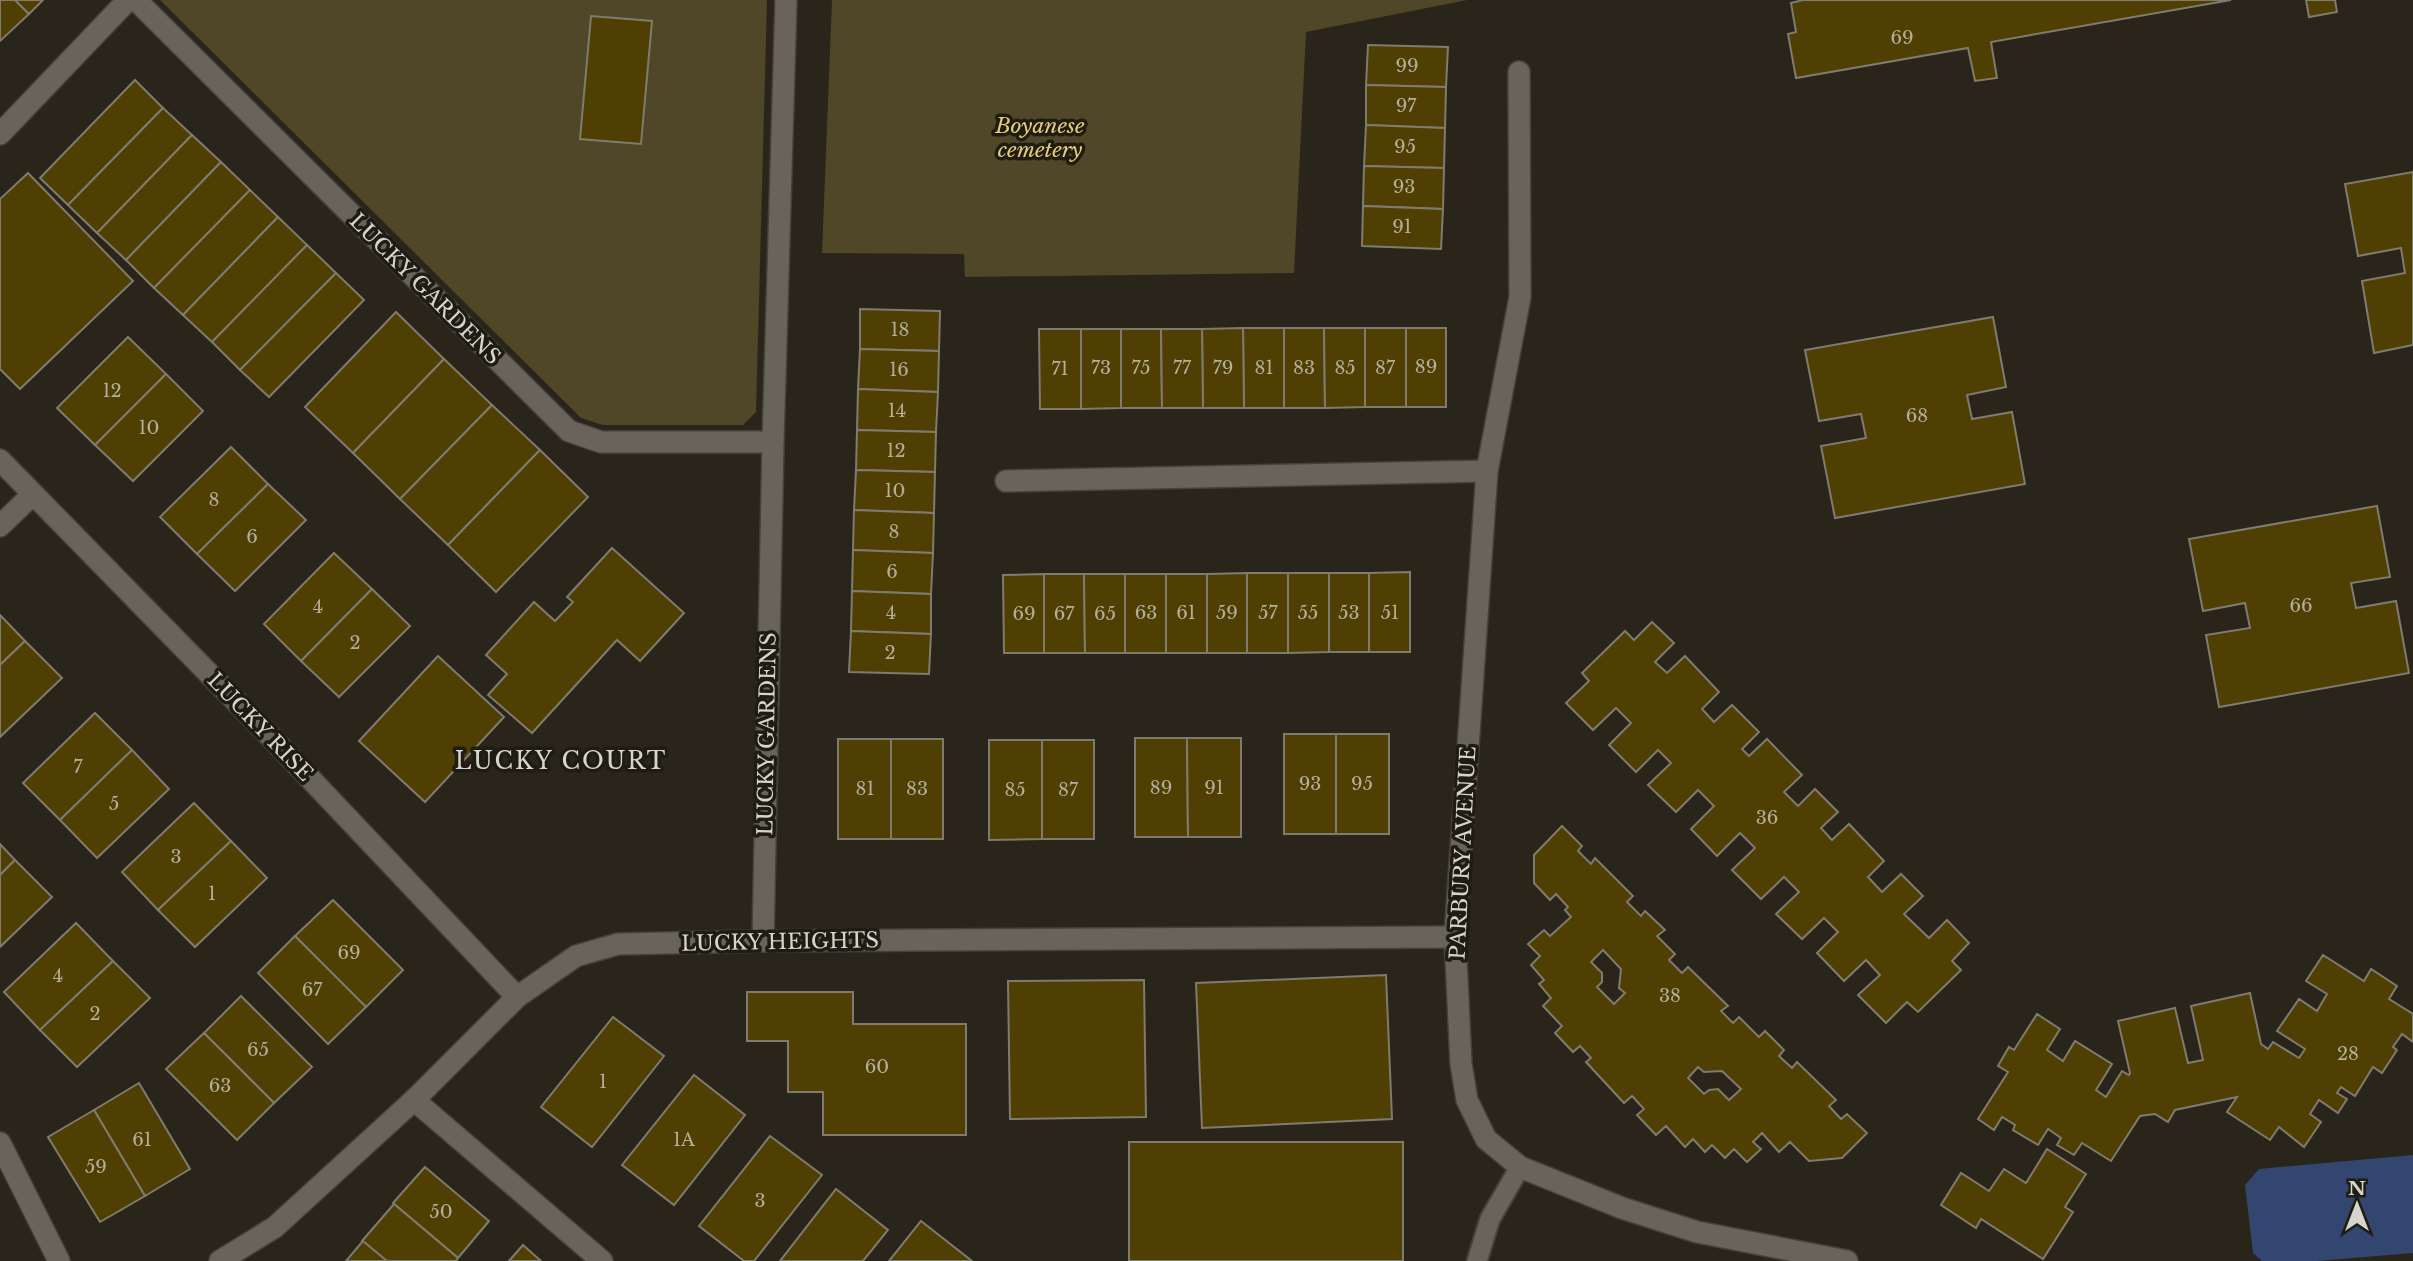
<svg xmlns="http://www.w3.org/2000/svg" width="2413" height="1261" font-family="'Libre Baskerville',serif">
	<style>
		.green { fill: #504628 }
		.water { fill: #32466f }
		.building { fill: #4f3f03; stroke: #7f7b6f; stroke-width: 2; fill-rule: evenodd }
		.lines { fill: none; stroke-linecap: round; stroke-linejoin: round }
		.lane-casing { stroke: #45413a; stroke-width: 23 }
		.street-casing { stroke: #45413a; stroke-width: 24 }
		.lane { stroke: #686459; stroke-width: 19 }
		.street { stroke: #686459; stroke-width: 21 }
		.labels { text-anchor: middle; stroke-width: 7; stroke-linejoin: round; paint-order: stroke }
		.number-label { font-size: 18px; fill: #b4af9b }
		.park-label { font-size: 21px; font-style: italic; fill: #e8cc7c; stroke: #1f1c12 }
		.street-label { font-size: 21px; fill: #d6d4ce; stroke: #1f1c12 }
		.neighbourhood-label { font-size: 23px; letter-spacing: 2px; fill: #d6d4ce; stroke: #1f1c12 }
	</style>
	<rect width="100%" height="100%" fill="#29251b"/>
	<g class="green">
		<path d="M160,0H767L756,412L743,425H603L581,418Z"/>
		<path d="M832,0H1467L1306,32L1294,273L965,277L964,254L822,253Z"/>
	</g>
	<path class="water" d="M2413,1155V1253L2317,1261H2262L2253,1253L2245,1185L2259,1169Z"/>
	<g class="building">
		<path d="M0,0H15L29,14L0,41Z"/>
		<path d="M15,0H43L29,14Z"/>
		<path d="M1803,0H2231L1991,42L1997,78L1975,81L1968,48L1796,78L1788,34L1796,32L1791,3Z"/>
		<path d="M2306,0H2335L2337,12L2309,17Z"/>
		<path d="M591,16L652,21L641,144L580,139Z"/>
		<path d="M1368,45L1448,47L1446,87L1366,85Z"/>
		<path d="M135,80L163,108L68,205L40,178Z"/>
		<path d="M1366,85L1446,87L1445,128L1366,125Z"/>
		<path d="M163,108L192,135L97,233L68,205Z"/>
		<path d="M1366,125L1445,128L1444,168L1364,166Z"/>
		<path d="M192,135L221,162L126,260L97,233Z"/>
		<path d="M221,162L250,190L154,288L126,260Z"/>
		<path d="M1364,166L1444,168L1443,209L1363,206Z"/>
		<path d="M2413,172V345L2374,353L2362,281L2405,273L2401,248L2358,256L2345,184Z"/>
		<path d="M28,173L133,281L20,389L0,369V199Z"/>
		<path d="M250,190L278,217L183,315L154,288Z"/>
		<path d="M1363,206L1443,209L1441,249L1362,246Z"/>
		<path d="M278,217L307,245L212,342L183,315Z"/>
		<path d="M307,245L336,273L240,370L212,342Z"/>
		<path d="M336,273L364,300L269,397L240,370Z"/>
		<path d="M860,309L940,311L939,351L860,349Z"/>
		<path d="M396,312L444,359L353,453L305,407Z"/>
		<path d="M1993,317L2006,387L1967,395L1972,419L2012,412L2025,484L1835,518L1821,446L1866,438L1861,414L1819,421L1805,350Z"/>
		<path d="M1243,328H1284V408H1244Z"/>
		<path d="M1243,328L1244,408H1203L1202,329Z"/>
		<path d="M1284,328H1324L1325,408H1284Z"/>
		<path d="M1324,328H1365V407L1325,408Z"/>
		<rect x="1365" y="328" width="41" height="79"/>
		<rect x="1406" y="328" width="40" height="79"/>
		<path d="M1039,329H1081V409H1040Z"/>
		<path d="M1081,329H1121V408L1081,409Z"/>
		<path d="M1121,329H1161L1162,408H1121Z"/>
		<path d="M1161,329H1202L1203,408H1162Z"/>
		<path d="M128,337L166,374L95,445L57,408Z"/>
		<path d="M860,349L939,351L938,392L858,389Z"/>
		<path d="M444,359L492,405L400,499L353,453Z"/>
		<path d="M166,374L203,411L133,481L95,445Z"/>
		<path d="M858,389L938,392L936,432L857,430Z"/>
		<path d="M492,405L540,450L448,545L400,499Z"/>
		<path d="M857,430L936,432L935,472L856,470Z"/>
		<path d="M231,447L268,484L197,554L160,517Z"/>
		<path d="M540,450L588,497L496,592L448,545Z"/>
		<path d="M856,470L935,472L934,513L854,510Z"/>
		<path d="M268,484L306,520L235,591L197,554Z"/>
		<path d="M2377,506L2390,577L2351,583L2356,608L2396,601L2409,673L2219,707L2206,635L2250,628L2245,603L2203,611L2189,539Z"/>
		<path d="M854,510L934,513L933,553L853,550Z"/>
		<path d="M612,548L684,613L640,661L617,640L532,733L488,695L507,674L486,655L534,602L555,621L573,602L567,597Z"/>
		<path d="M853,550L933,553L931,594L852,591Z"/>
		<path d="M334,553L372,589L301,661L264,624Z"/>
		<path d="M1410,572V652H1369V573Z"/>
		<rect x="1247" y="573" width="41" height="80"/>
		<path d="M1247,573V653H1207V574Z"/>
		<path d="M1288,573H1329V652L1288,653Z"/>
		<rect x="1329" y="573" width="40" height="79"/>
		<path d="M1044,574H1084L1085,653H1044Z"/>
		<path d="M1044,574V653H1004L1003,575Z"/>
		<path d="M1084,574H1125V653H1085Z"/>
		<rect x="1125" y="574" width="41" height="79"/>
		<rect x="1166" y="574" width="41" height="79"/>
		<path d="M372,589L410,626L339,697L301,661Z"/>
		<path d="M852,591L931,594V634L851,631Z"/>
		<path d="M0,615L25,641L0,665Z"/>
		<path d="M1652,622L1674,643L1655,662L1667,673L1685,656L1719,692L1702,709L1714,722L1732,705L1759,732L1742,749L1749,756L1767,739L1802,775L1784,792L1798,806L1815,789L1838,812L1821,828L1832,840L1849,824L1884,861L1868,877L1882,892L1901,874L1923,896L1904,914L1929,938L1947,920L1969,943L1952,961L1961,970L1918,1012L1907,1002L1886,1023L1858,995L1880,975L1866,960L1844,981L1817,953L1838,932L1824,918L1802,939L1776,914L1799,892L1784,877L1761,899L1732,870L1755,848L1740,833L1717,856L1691,829L1714,806L1698,790L1676,812L1648,785L1671,763L1658,750L1636,772L1609,745L1631,723L1616,708L1593,730L1566,703L1589,681L1582,673L1625,631L1634,640Z"/>
		<path d="M851,631L931,634L929,674L849,672Z"/>
		<path d="M25,641L62,678L0,737V665Z"/>
		<path d="M438,656L504,717L425,802L359,741Z"/>
		<path d="M95,713L132,750L60,820L23,783Z"/>
		<rect x="1284" y="734" width="52" height="100"/>
		<rect x="1336" y="734" width="53" height="100"/>
		<path d="M1135,738H1187L1188,837H1135Z"/>
		<path d="M1187,738H1241V837H1188Z"/>
		<rect x="838" y="739" width="53" height="100"/>
		<rect x="891" y="739" width="52" height="100"/>
		<path d="M989,740H1042V839L989,840Z"/>
		<rect x="1042" y="740" width="52" height="99"/>
		<path d="M132,750L169,789L97,858L60,820Z"/>
		<path d="M194,803L231,841L158,910L122,872Z"/>
		<path d="M1562,826L1582,846L1578,851L1591,864L1595,858L1633,896L1627,902L1641,916L1645,911L1665,930L1657,936L1675,954L1669,960L1682,973L1688,967L1728,1006L1721,1011L1733,1023L1739,1017L1759,1037L1765,1031L1784,1050L1779,1056L1792,1068L1797,1062L1836,1100L1829,1106L1841,1119L1847,1114L1867,1133L1842,1158L1809,1161L1790,1142L1779,1152L1762,1133L1753,1142L1761,1149L1747,1162L1734,1149L1725,1158L1712,1145L1705,1152L1693,1139L1685,1147L1666,1126L1656,1135L1637,1115L1644,1109L1632,1096L1624,1103L1586,1062L1591,1058L1580,1046L1573,1052L1555,1033L1562,1026L1543,1006L1551,998L1539,984L1544,980L1531,965L1540,956L1528,944L1544,930L1550,936L1571,917L1565,910L1568,907L1556,894L1550,900L1534,883V855ZM1603,950L1621,969L1619,988L1625,993L1614,1004L1597,987L1602,982V973L1591,962ZM1698,1067L1704,1072L1722,1071L1741,1089L1729,1100L1718,1089L1709,1090L1704,1094L1688,1078Z"/>
		<path d="M231,841L267,878L195,947L158,910Z"/>
		<path d="M0,844L15,860L0,875Z"/>
		<path d="M15,860L52,897L0,947V875Z"/>
		<path d="M333,900L403,970L366,1007L295,936Z"/>
		<path d="M76,923L113,961L40,1030L4,992Z"/>
		<path d="M295,936L366,1007L328,1044L258,973Z"/>
		<path d="M2323,955L2364,981L2371,969L2397,986L2389,999L2413,1014V1042L2402,1034L2393,1047L2397,1050L2382,1073L2373,1067L2355,1096L2341,1087L2337,1093L2347,1099L2338,1113L2319,1100L2310,1114L2321,1122L2304,1147L2279,1127L2270,1140L2227,1112L2237,1097L2175,1110L2168,1122L2155,1114L2140,1116L2111,1161L2082,1143L2074,1155L2057,1145L2061,1138L2048,1129L2038,1145L2013,1130L2015,1125L2002,1117L1994,1130L1978,1119L2008,1072L1998,1066L2009,1047L2014,1050L2037,1014L2060,1029L2047,1050L2063,1061L2075,1041L2112,1064L2096,1090L2106,1097L2122,1071L2129,1075L2130,1073L2118,1021L2175,1008L2188,1063L2203,1060L2191,1006L2250,993L2261,1044L2268,1049L2273,1042L2299,1058L2305,1049L2277,1031L2299,999L2317,1011L2327,994L2306,981Z"/>
		<path d="M113,961L150,998L77,1067L40,1030Z"/>
		<path d="M1386,975L1392,1119L1202,1128L1196,983Z"/>
		<path d="M1144,980L1146,1117L1010,1119L1008,981Z"/>
		<path d="M747,992H853V1024H966V1135H823V1092H788V1041H747Z"/>
		<path d="M241,996L312,1067L274,1103L204,1033Z"/>
		<path d="M613,1017L664,1056L592,1147L541,1107Z"/>
		<path d="M204,1033L274,1103L237,1140L166,1069Z"/>
		<path d="M694,1075L745,1115L674,1205L622,1165Z"/>
		<path d="M139,1083L190,1169L145,1196L94,1110Z"/>
		<path d="M94,1110L145,1196L100,1222L48,1137Z"/>
		<path d="M770,1136L822,1175L754,1261H744L699,1226Z"/>
		<rect x="1129" y="1142" width="274" height="119"/>
		<path d="M2047,1149L2086,1174L2065,1207L2073,1212L2043,1259L1981,1219L1976,1228L1941,1205L1961,1173L1989,1191L2004,1169L2026,1183Z"/>
		<path d="M425,1167L489,1221L458,1258L393,1203Z"/>
		<path d="M836,1189L888,1230L863,1261H780Z"/>
		<path d="M394,1204L458,1258L456,1261H386L362,1241Z"/>
		<path d="M921,1221L972,1261H889Z"/>
		<path d="M363,1241L387,1261H346Z"/>
		<path d="M523,1245L541,1261H509Z"/>
	</g>
	<g class="lines">
		<g class="lane-casing">
			<path id="lane" d="M1477,1261L1490,1219L1520,1167"/>
		</g>
		<g class="street-casing">
			<g id="street">
				<path d="M136,0L569,431L601,442H773"/>
				<path d="M1519,72L1520,297L1487,471L1455,937L1461,1064L1467,1100L1486,1139L1520,1167L1622,1208L1697,1232L1847,1261"/>
				<path d="M0,134L128,0"/>
				<path d="M0,460L268,734L517,997"/>
				<path d="M1006,481L1487,471"/>
				<path d="M0,526L33,494"/>
				<path d="M763,941L773,442L786,0"/>
				<path d="M414,1100L602,1261"/>
				<path d="M0,1143L59,1261"/>
				<path d="M220,1261L275,1227L414,1100L517,997L576,956L618,944L763,941L1455,937"/>
			</g>
		</g>
		<use href="#lane" class="lane"/>
		<use href="#street" class="street"/>
	</g>
	<g class="labels">
		<g class="number-label">
			<text x="1902" y="44">69</text>
			<text x="1407" y="72">99</text>
			<text x="1406" y="112">97</text>
			<text x="1405" y="153">95</text>
			<text x="1404" y="193">93</text>
			<text x="1402" y="233">91</text>
			<text x="900" y="336">18</text>
			<text x="1426" y="373">89</text>
			<text x="1101" y="374">73</text>
			<text x="1141" y="374">75</text>
			<text x="1182" y="374">77</text>
			<text x="1223" y="374">79</text>
			<text x="1264" y="374">81</text>
			<text x="1304" y="374">83</text>
			<text x="1345" y="374">85</text>
			<text x="1385" y="374">87</text>
			<text x="1060" y="375">71</text>
			<text x="899" y="376">16</text>
			<text x="112" y="397">12</text>
			<text x="897" y="417">14</text>
			<text x="1917" y="422">68</text>
			<text x="149" y="434">10</text>
			<text x="896" y="457">12</text>
			<text x="895" y="497">10</text>
			<text x="214" y="506">8</text>
			<text x="894" y="538">8</text>
			<text x="252" y="543">6</text>
			<text x="892" y="578">6</text>
			<text x="2301" y="612">66</text>
			<text x="318" y="613">4</text>
			<text x="891" y="619">4</text>
			<text x="1146" y="619">63</text>
			<text x="1186" y="619">61</text>
			<text x="1227" y="619">59</text>
			<text x="1268" y="619">57</text>
			<text x="1308" y="619">55</text>
			<text x="1349" y="619">53</text>
			<text x="1390" y="619">51</text>
			<text x="1024" y="620">69</text>
			<text x="1064" y="620">67</text>
			<text x="1105" y="620">65</text>
			<text x="355" y="649">2</text>
			<text x="890" y="659">2</text>
			<text x="78" y="773">7</text>
			<text x="1310" y="790">93</text>
			<text x="1362" y="790">95</text>
			<text x="1161" y="794">89</text>
			<text x="1214" y="794">91</text>
			<text x="865" y="795">81</text>
			<text x="917" y="795">83</text>
			<text x="1015" y="796">85</text>
			<text x="1068" y="796">87</text>
			<text x="114" y="810">5</text>
			<text x="1767" y="824">36</text>
			<text x="176" y="863">3</text>
			<text x="212" y="900">1</text>
			<text x="349" y="959">69</text>
			<text x="58" y="982">4</text>
			<text x="312" y="996">67</text>
			<text x="1670" y="1002">38</text>
			<text x="95" y="1020">2</text>
			<text x="258" y="1056">65</text>
			<text x="2348" y="1060">28</text>
			<text x="877" y="1073">60</text>
			<text x="603" y="1088">1</text>
			<text x="220" y="1092">63</text>
			<text x="142" y="1146">61</text>
			<text x="684" y="1146">1A</text>
			<text x="96" y="1173">59</text>
			<text x="760" y="1207">3</text>
			<text x="441" y="1218">50</text>
		</g>
		<g class="park-label">
			<text x="1040" y="133">Boyanese<tspan x="1040" dy="24">cemetery</tspan></text>
		</g>
		<g class="street-label">
			<text transform="translate(425 289) rotate(45)" y="7">LUCKY GARDENS</text>
			<text transform="translate(260 727) rotate(46)" y="7">LUCKY RISE</text>
			<text transform="translate(767 734) rotate(-89)" y="7">LUCKY GARDENS</text>
			<text transform="translate(1463 853) rotate(-87)" y="7">PARBURY AVENUE</text>
			<text transform="translate(780 942) rotate(-1)" y="7">LUCKY HEIGHTS</text>
		</g>
		<g class="neighbourhood-label">
			<text x="561" y="769">LUCKY COURT</text>
		</g>
	</g>
	<g transform="translate(2357 1205)" stroke="#1f1c12" stroke-width="5" paint-order="stroke">
	<path d="M0-5L12 26L0 18L-12 26Z" fill="#d6d4ce"/>
	<text y="-10" font-size="19" font-weight="bold" text-anchor="middle" fill="#d6d4ce">N</text>
	</g>
</svg>
